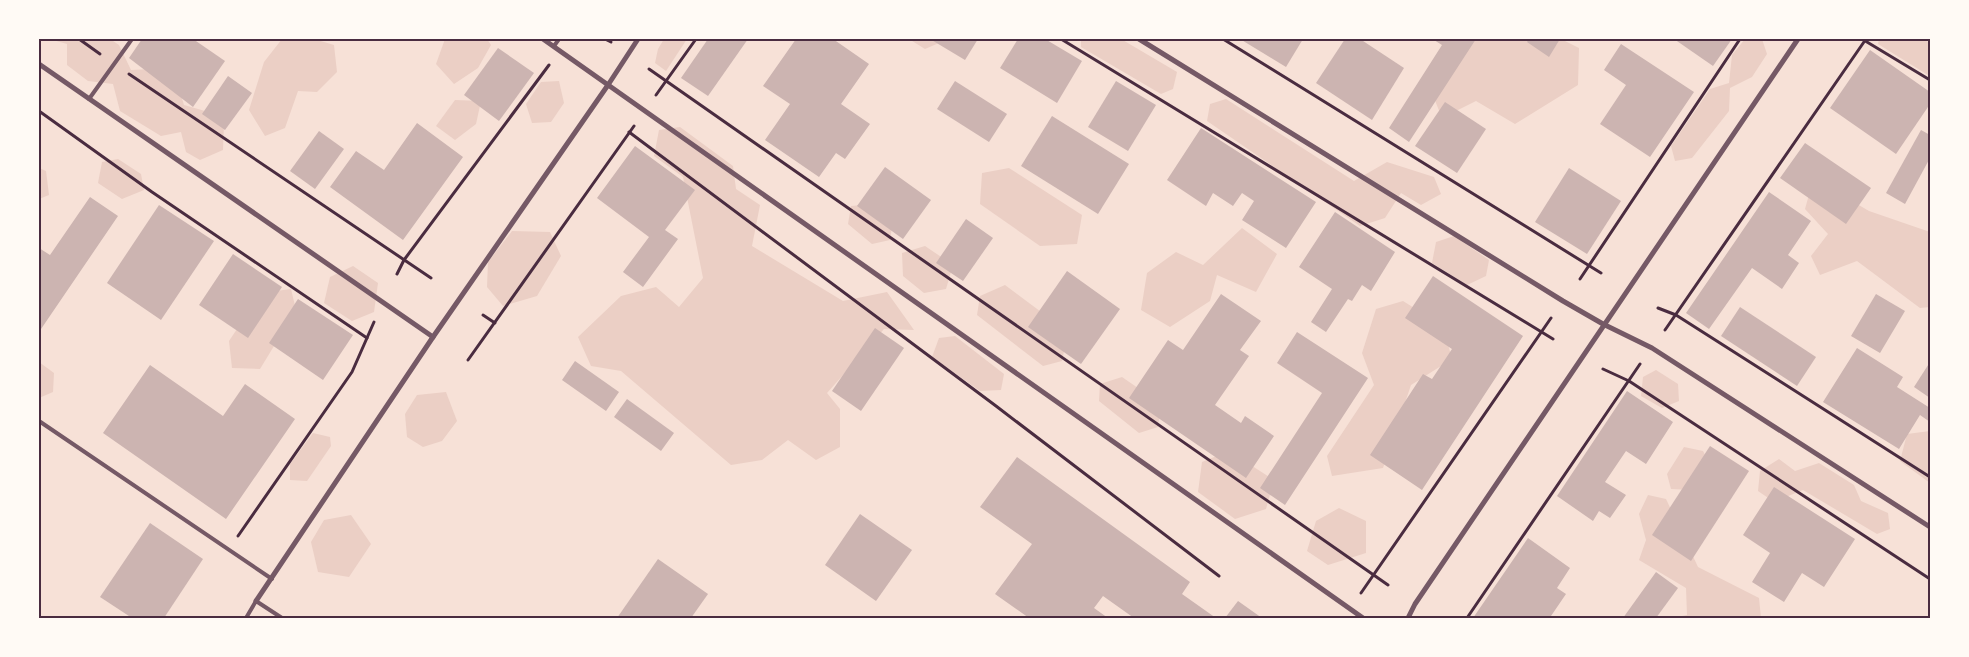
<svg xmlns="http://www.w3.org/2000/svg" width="1969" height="657" font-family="'Sofia Sans Condensed',sans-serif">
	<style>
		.green { fill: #ebcfc5 }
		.building { fill: #ccb4b1 }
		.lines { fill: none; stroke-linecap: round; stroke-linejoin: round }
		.path { stroke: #4a2c40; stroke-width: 3 }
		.service { stroke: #755966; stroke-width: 4 }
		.minor { stroke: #755966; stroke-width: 5 }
		.neatline { fill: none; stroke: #4a2c40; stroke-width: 2 }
	</style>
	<rect width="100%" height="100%" fill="#f7e1d7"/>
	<g class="green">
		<path d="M49,39H110L119,45L131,70L152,69L178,86L184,105L212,113L224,123L223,150L200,160L186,152L181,132L161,136L120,111L113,84L88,81L67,65V44Z"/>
		<path d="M282,39H314L334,45L337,72L317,92L298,91L285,128L265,136L249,110L264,62Z"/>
		<path d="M445,39H487L491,45L478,68L454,84L436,64Z"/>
		<path d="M664,39H687L666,71L655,63L658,49Z"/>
		<path d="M909,39H946V40L925,49Z"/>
		<path d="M1081,39H1121L1177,72L1173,89L1161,94L1081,47Z"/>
		<path d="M1474,39H1561L1579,48L1578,85L1515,124L1476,101L1442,118L1430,88L1460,46Z"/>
		<path d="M1745,39H1762L1767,54L1752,77L1730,88L1729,111L1692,158L1675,161L1671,146L1710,89L1729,83L1732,55Z"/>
		<path d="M1879,39H1923L1930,43V74L1928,75L1878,44Z"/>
		<path d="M559,81L564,103L551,122L532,123L526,104L541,82Z"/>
		<path d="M1226,99L1354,181L1387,162L1434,177L1441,194L1421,205L1401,193L1385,218L1360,226L1207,121L1210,104Z"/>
		<path d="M455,100L481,101L476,124L455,140L436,126Z"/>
		<path d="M680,127L733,166L736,189L760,205L752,246L843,301L887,292L914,330L884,329L827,393L840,409V447L816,460L788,440L762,460L731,465L621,371L591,366L578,337L621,296L656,287L679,307L703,278L683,177L654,156L659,130Z"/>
		<path d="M118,159L141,174L144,190L122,199L98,183L102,162Z"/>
		<path d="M39,168L46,171L49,195L39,199Z"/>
		<path d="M1009,168L1082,215L1077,244L1040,246L980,204L982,173Z"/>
		<path d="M1823,184L1869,211L1930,232V307L1920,308L1857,261L1820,275L1811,256L1828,234L1805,209L1810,191Z"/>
		<path d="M874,204L894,215L890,240L872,244L848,224L851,206Z"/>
		<path d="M1242,228L1277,254L1256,292L1217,275L1210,301L1170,327L1141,310L1147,273L1176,252L1203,265Z"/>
		<path d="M512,231L550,232L561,256L537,296L503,306L487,287L488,262Z"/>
		<path d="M1454,236L1489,260L1486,276L1467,285L1432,263L1436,242Z"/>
		<path d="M925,246L953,265L946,289L924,293L903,276L902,253Z"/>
		<path d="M353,266L378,283L374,312L352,321L324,303L330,277Z"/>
		<path d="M1005,285L1068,332L1062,361L1043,366L977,315L980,296Z"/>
		<path d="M291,289L296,310L260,369L232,368L229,341L261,293Z"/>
		<path d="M1403,301L1443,326L1452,359L1411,385L1383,468L1332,476L1327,456L1374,385L1362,353L1376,309Z"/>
		<path d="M955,336L1004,374L1001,390L980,391L932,357L939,338Z"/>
		<path d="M39,362L54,373L53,392L39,398Z"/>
		<path d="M1656,370L1678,384L1679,401L1662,408L1641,396L1643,377Z"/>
		<path d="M1122,377L1161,404L1158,427L1139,433L1099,401L1100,384Z"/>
		<path d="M446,392L457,421L442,441L423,447L407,437L405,414L417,395Z"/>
		<path d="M1930,431V483L1900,461L1907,434Z"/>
		<path d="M313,433L330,437L331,446L307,481L290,480V464Z"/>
		<path d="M1684,447L1703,451L1709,462L1692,490L1671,489L1667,474Z"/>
		<path d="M1229,451L1274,480L1266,509L1235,519L1198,492L1202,462Z"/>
		<path d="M1779,459L1795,471L1819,463L1854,485L1861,501L1888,513L1890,529L1877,534L1803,490L1774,502L1758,491L1760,471Z"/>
		<path d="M1648,495L1666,499L1698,567L1759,598L1761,618H1672L1687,615L1686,588L1639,560L1646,540L1639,514Z"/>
		<path d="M1339,508L1366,521V553L1328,565L1307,551L1316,521Z"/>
		<path d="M351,515L371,544L349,577L318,572L311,542L324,520Z"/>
	</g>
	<g class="building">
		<path d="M142,39H193L225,61L193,107L129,58Z"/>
		<path d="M708,39H748L708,96L681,78Z"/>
		<path d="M796,39H833L869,64L841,104L870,124L845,159L836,153L819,177L765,140L790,104L763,86Z"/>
		<path d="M930,39H978L965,60Z"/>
		<path d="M1018,39H1045L1082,61L1057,103L1000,68Z"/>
		<path d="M1240,39H1303L1286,67Z"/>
		<path d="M1345,39H1360L1404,68L1372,120L1316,83Z"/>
		<path d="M1435,39H1476L1409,142L1389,128L1442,45L1434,40Z"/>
		<path d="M1529,39H1560L1549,57L1527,42Z"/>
		<path d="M1674,39H1732L1713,66Z"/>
		<path d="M1621,44L1694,92L1650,157L1600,124L1626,85L1604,70Z"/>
		<path d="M498,48L534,73L499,121L464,95Z"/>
		<path d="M1870,50L1930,92V104L1896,154L1830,108Z"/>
		<path d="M228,76L252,93L225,130L202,114Z"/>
		<path d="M955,81L1007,114L989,142L937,109Z"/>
		<path d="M1116,81L1156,105L1128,151L1088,127Z"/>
		<path d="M1445,102L1486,129L1457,173L1415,146Z"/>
		<path d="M1052,116L1129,164L1098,214L1021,166Z"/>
		<path d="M417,123L463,157L403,240L330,187L356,151L384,170Z"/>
		<path d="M1201,128L1316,202L1286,248L1242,220L1254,201L1242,193L1233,206L1213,193L1206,206L1167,180Z"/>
		<path d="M1921,130L1930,135V158L1905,204L1886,193Z"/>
		<path d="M319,131L344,149L315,189L290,171Z"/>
		<path d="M1805,143L1871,188L1846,224L1780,178Z"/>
		<path d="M635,146L695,190L665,230L678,239L643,287L623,272L649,237L597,198Z"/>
		<path d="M885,167L931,200L903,239L857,206Z"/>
		<path d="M1569,168L1621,201L1587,254L1535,222Z"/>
		<path d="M1769,192L1811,221L1788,255L1799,263L1782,289L1752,268L1709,329L1686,313Z"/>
		<path d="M90,197L118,216L39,332V248L50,255Z"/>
		<path d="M159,205L214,241L161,320L107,283Z"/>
		<path d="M1335,212L1395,252L1371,291L1362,285L1352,301L1348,299L1326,332L1311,322L1332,289L1299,267Z"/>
		<path d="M966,219L993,238L963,281L936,263Z"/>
		<path d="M233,254L282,287L248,338L199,305Z"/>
		<path d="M1067,271L1120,309L1081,364L1028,327Z"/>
		<path d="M1433,276L1523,336L1422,490L1370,455L1423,374L1432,379L1452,349L1405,318Z"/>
		<path d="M1221,294L1261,321L1240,350L1249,356L1215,405L1241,423L1245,416L1274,436L1246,478L1129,398L1168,340L1183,350Z"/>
		<path d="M1876,294L1905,311L1880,353L1851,336Z"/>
		<path d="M298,299L353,335L323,380L269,343Z"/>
		<path d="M1740,307L1816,357L1797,386L1721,336Z"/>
		<path d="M875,328L904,348L861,411L832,391Z"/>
		<path d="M1297,332L1368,378L1285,505L1260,488L1322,393L1277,363Z"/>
		<path d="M1857,348L1903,377L1897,387L1930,408V422L1920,415L1899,449L1823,402Z"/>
		<path d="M575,361L619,392L606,411L562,380Z"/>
		<path d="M1930,362V398L1914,387Z"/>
		<path d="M150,365L223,416L245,384L295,419L226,519L103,433Z"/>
		<path d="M1627,391L1673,422L1646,464L1626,451L1605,482L1626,495L1610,518L1599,511L1593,521L1557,496Z"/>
		<path d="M627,399L674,433L661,451L614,417Z"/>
		<path d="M1710,446L1749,471L1691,561L1652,535Z"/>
		<path d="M1017,457L1190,582L1182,594L1216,618H1134L1103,596L1094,608L1108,618H1029L995,594L1032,544L980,507Z"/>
		<path d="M1774,487L1855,539L1824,587L1802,573L1784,602L1752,582L1770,553L1743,535Z"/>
		<path d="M860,514L912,550L876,601L825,565Z"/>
		<path d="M150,523L203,559L164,618H132L100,597Z"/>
		<path d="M1528,538L1570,568L1557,588L1566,594L1551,616L1555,618H1473Z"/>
		<path d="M658,559L708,594L691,618H617Z"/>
		<path d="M1656,572L1678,588L1656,618H1623Z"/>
		<path d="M1238,601L1262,618H1225Z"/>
	</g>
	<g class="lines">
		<g class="path">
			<path d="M79,39L100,54"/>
			<path d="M605,39L611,42"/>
			<path d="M1061,39L1553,339"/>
			<path d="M1223,39L1601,273"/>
			<path d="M1862,39L1930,80"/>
			<path d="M649,69L1388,585"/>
			<path d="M129,74L431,278"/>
			<path d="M656,95L696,39"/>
			<path d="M39,111L152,192L367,338"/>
			<path d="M629,132L996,406L1219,576"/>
			<path d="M397,274L404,260L549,65"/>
			<path d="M1580,279L1740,39"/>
			<path d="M1658,308L1676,315L1930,477"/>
			<path d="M483,315L495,323"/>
			<path d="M1665,330L1866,39"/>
			<path d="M468,360L634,126"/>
			<path d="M1603,369L1629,381L1930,579"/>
			<path d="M238,536L352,372L374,322"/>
			<path d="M1361,593L1551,318"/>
			<path d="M1467,618L1640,364"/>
		</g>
		<g class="service">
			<path d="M554,46L559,39"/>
			<path d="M89,99L132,39"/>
			<path d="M39,421L272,579"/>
			<path d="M246,618L256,601L282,618"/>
		</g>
		<g class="minor">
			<path d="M543,39L1363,618"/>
			<path d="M1139,39L1563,301L1603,324L1652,348L1930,527"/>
			<path d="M39,64L433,337"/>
			<path d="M256,601L433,337L608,85L638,39"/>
			<path d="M1408,618L1415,604L1798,39"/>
		</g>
	</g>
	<rect width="1969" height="657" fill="none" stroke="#fffaf5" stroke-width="80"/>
	<rect x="40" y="40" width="1889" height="577" class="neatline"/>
</svg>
